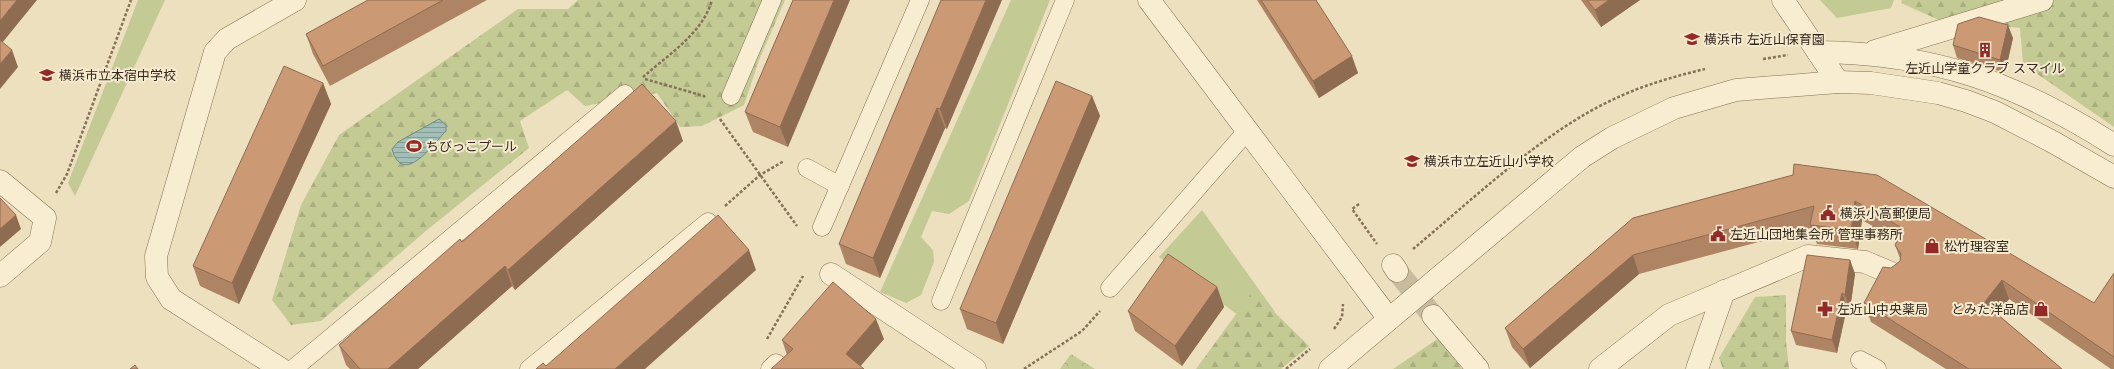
<svg xmlns="http://www.w3.org/2000/svg" width="2114" height="369" font-family="'Libre Baskerville','Noto Sans JP',serif">
	<style>
		.grass { fill: #c3ca93 }
		.forest { fill: url(#forest-firs) }
		.park { fill: url(#park-crowns) }
		.water { fill: url(#water-rules); stroke: #698c84 }
		.lines { fill: none; stroke-linecap: round; stroke-linejoin: round }
		.pedestrian-tunnel { stroke: #c8bb9e; stroke-width: 22; stroke-dasharray: 22 11; stroke-linecap: butt }
		.service-casing { stroke: #857157; stroke-width: 19 }
		.pedestrian-casing { stroke: #857157; stroke-width: 23 }
		.minor-casing { stroke: #857157; stroke-width: 23 }
		.tertiary-casing { stroke: #857157; stroke-width: 23 }
		.path { stroke: #857157; stroke-width: 2.5; stroke-dasharray: 3 2; stroke-linecap: butt }
		.service { stroke: #f8edd1; stroke-width: 18 }
		.pedestrian { stroke: #f8edd1; stroke-width: 22 }
		.minor { stroke: #f8edd1; stroke-width: 22 }
		.tertiary { stroke: #f8edd1; stroke-width: 22 }
		.wall { fill: #af8464 }
		.shaded-wall { fill: #8e6c51 }
		.building { fill: #cb9a74; stroke: #8e6c51 }
		.labels { text-anchor: middle; stroke-width: 4; stroke-linejoin: round; paint-order: stroke }
		.poi-label { font-size: 13px; fill: #34281c; stroke: #f5eace; text-anchor: start }
	</style>
	<defs>
		<pattern id="forest-firs" width="22" height="20" patternUnits="userSpaceOnUse"><rect width="22" height="20" fill="#c3ca93"/><path d="M5 1l3.5 6h-7zM16 11l3.5 6h-7z" fill="#a8ae7e"/></pattern>
		<pattern id="park-crowns" width="20" height="18" patternUnits="userSpaceOnUse"><rect width="20" height="18" fill="#c3ca93"/><path d="M2 6a3 3 0 1 1 6 0M12 15a3 3 0 1 1 6 0" fill="none" stroke="#a8ae7e"/></pattern>
		<pattern id="water-rules" width="6" height="5" patternUnits="userSpaceOnUse"><rect width="6" height="5" fill="#a2bfb7"/><path d="M0 2.5h6" fill="none" stroke="#859b94"/></pattern>
	</defs>
	<rect width="100%" height="100%" fill="#ede0be"/>
	<g class="grass">
		<path d="M138,0H165L75,196L68,183Z"/>
		<path d="M1011,0H1050L969,201L949,214L932,211L921,237L933,250L934,262L921,295L906,303L880,292Z"/>
		<path d="M1820,0H1894L1891,8L1837,18Z"/>
		<path d="M1202,210L1275,312L1257,329L1159,257Z"/>
	</g>
	<g class="forest">
		<path d="M578,0H785L759,60L744,105L702,126L680,127L657,93L585,106L567,90L520,121L529,148L427,230L321,321L291,325L272,300L301,205L339,135L518,9H568Z"/>
		<path d="M1902,0H2114V127L2023,64L2020,28L1939,20L1901,3Z"/>
		<path d="M1253,291L1309,346L1281,369H1196Z"/>
		<path d="M1786,295V341L1789,369H1723L1719,358L1755,297Z"/>
		<path d="M1439,338L1462,369H1393Z"/>
	</g>
	<path class="park" d="M1071,354L1095,369H1060Z"/>
	<path class="water" d="M439,119L446,125V131C433,144 403,188 392,149L398,142Z"/>
	<g class="lines">
		<path class="pedestrian-tunnel" d="M1397,271L1433,316"/>
		<g class="service-casing">
			<g id="service">
				<path d="M731,96L772,0"/>
				<path d="M807,168L840,186"/>
				<path d="M822,227L920,0"/>
				<path d="M1110,288L1247,131"/>
				<path d="M941,301L1065,0"/>
				<path d="M1860,360L1877,369"/>
				<path d="M293,369L625,94"/>
				<path d="M529,369L708,222"/>
				<path d="M770,369L776,363L782,369"/>
			</g>
		</g>
		<g class="pedestrian-casing">
			<g id="pedestrian">
				<path d="M1875,51L2042,0"/>
				<path d="M1818,52C1934,53 2017,83 2114,145"/>
				<path d="M1393,265L1397,271"/>
				<path d="M831,274L975,369"/>
				<path d="M1433,316L1478,369"/>
				<path d="M1600,369L1669,315L1808,256L1865,262L1896,275"/>
				<path d="M1697,369L1724,291"/>
			</g>
		</g>
		<g class="minor-casing">
			<g id="minor">
				<path d="M1149,0L1389,319"/>
				<path d="M1783,0L1838,82"/>
				<path d="M0,181L45,218L40,242L0,276"/>
				<path d="M281,369L171,299L157,277L156,256L215,52L227,39L295,0"/>
			</g>
		</g>
		<g class="tertiary-casing">
			<path id="tertiary" d="M1330,369L1582,157L1612,138L1674,108L1736,90L1838,82L1871,83L1938,93L1966,101L1995,112L2053,142L2114,177"/>
		</g>
		<g class="path">
			<path d="M1763,59L1788,55"/>
			<path d="M643,77C668,55 703,33 712,0"/>
			<path d="M645,79L704,96L706,99"/>
			<path d="M720,119L797,226"/>
			<path d="M56,193L67,174L131,0"/>
			<path d="M1359,204L1352,209L1377,244"/>
			<path d="M725,206L760,175L784,161"/>
			<path d="M1873,236L1871,235L1874,224"/>
			<path d="M1413,249C1472,200 1542,133 1610,101C1640,86 1672,77 1705,69"/>
			<path d="M1334,329L1342,317L1343,304"/>
			<path d="M767,339L803,276"/>
			<path d="M1024,369L1082,331L1100,311"/>
			<path d="M1286,369L1310,349"/>
		</g>
		<use href="#service" class="service"/>
		<use href="#pedestrian" class="pedestrian"/>
		<use href="#minor" class="minor"/>
		<use href="#tertiary" class="tertiary"/>
	</g>
	<g class="wall">
		<path d="M368,0H487L330,86L313,54L306,34Z"/>
		<path d="M793,0L788,147L753,132L745,112Z"/>
		<path d="M941,0L947,129L945,128L880,278L846,264L839,244Z"/>
		<path d="M1257,0H1316L1358,73L1319,98Z"/>
		<path d="M1581,0H1640L1601,27Z"/>
		<path d="M2013,38L2005,73L1957,58L1953,45Z"/>
		<path d="M323,83L331,104L239,304L200,286L193,266Z"/>
		<path d="M1092,96L1100,116L1003,344L967,329L960,309Z"/>
		<path d="M683,141L515,290L512,286L418,369H350L346,365L339,345L462,242Z"/>
		<path d="M1794,164L2094,303L2114,273V369H2111L2009,299L1997,314L2062,369H1946L1871,322L1864,303L1891,268L1901,261L1895,245L1897,240L1862,220L1858,249L1817,244L1811,228L1639,274L1530,368L1512,347L1505,328L1633,218L1793,175Z"/>
		<path d="M1850,260L1855,274L1850,309L1847,307L1837,353L1796,345L1791,331Z"/>
		<path d="M1217,287L1224,307L1182,366L1135,331L1128,311Z"/>
		<path d="M884,339L860,366L787,355L782,340Z"/>
	</g>
	<g class="shaded-wall">
		<path d="M17,0H37L2,43L0,48V21Z"/>
		<path d="M834,0H850L788,147L780,127Z"/>
		<path d="M986,0H1002L947,129L940,109Z"/>
		<path d="M1609,0H1640L1601,27L1595,10Z"/>
		<path d="M2008,25L2013,38L2005,73L2000,60Z"/>
		<path d="M12,50L18,67L0,89V64Z"/>
		<path d="M1352,56L1358,73L1319,98L1313,81Z"/>
		<path d="M323,83L331,104L239,304L232,283Z"/>
		<path d="M1092,96L1100,116L1003,344L996,323Z"/>
		<path d="M937,108L945,128L880,278L873,258Z"/>
		<path d="M676,121L683,141L515,290L508,270Z"/>
		<path d="M1855,201L1862,220L1858,249L1851,230Z"/>
		<path d="M16,215L21,229L0,247V229Z"/>
		<path d="M749,250L756,270L645,369H615Z"/>
		<path d="M1633,255L1639,274L1530,368L1523,349Z"/>
		<path d="M1850,260L1855,274L1850,309L1845,295Z"/>
		<path d="M505,266L512,286L418,369H388Z"/>
		<path d="M2002,280L2009,299L1991,322L1984,303Z"/>
		<path d="M1217,287L1224,307L1182,366L1175,346Z"/>
		<path d="M1842,293L1847,307L1837,353L1832,340Z"/>
		<path d="M876,319L884,339L858,369L846,354Z"/>
	</g>
	<g class="building">
		<path d="M0,0H17L0,21Z"/>
		<path d="M368,0H443L323,66L306,34Z"/>
		<path d="M793,0H834L780,127L745,112Z"/>
		<path d="M941,0H986L940,109L937,108L873,258L839,244Z"/>
		<path d="M1261,0H1316L1352,56L1313,81Z"/>
		<path d="M1587,0H1609L1595,10Z"/>
		<path d="M1979,17L2008,25L2000,60L1953,45L1958,24Z"/>
		<path d="M0,40L12,50L0,64Z"/>
		<path d="M284,66L323,83L232,283L193,266Z"/>
		<path d="M1056,81L1092,96L996,323L960,309Z"/>
		<path d="M642,84L676,121L508,270L505,266L388,369H360L339,345L460,239L462,242Z"/>
		<path d="M1794,164L1877,175L2094,303L2114,273V357L2002,280L1984,303L2062,369H1969L1864,303L1883,267L1891,268L1900,261L1901,254L1895,245L1904,229L1855,201L1851,230L1810,225L1814,206L1633,255L1523,349L1505,328L1633,218L1793,175Z"/>
		<path d="M0,198L16,215L0,229Z"/>
		<path d="M718,215L749,250L615,369H536L543,363L546,366Z"/>
		<path d="M1168,254L1217,287L1175,346L1128,311Z"/>
		<path d="M1807,255L1850,260L1845,295L1842,293L1832,340L1791,331Z"/>
		<path d="M833,282L876,319L846,354L864,369H771L793,349L782,340Z"/>
		<path d="M135,365L138,369H130Z"/>
	</g>
	<defs>
		<g id="school-bare" transform="scale(1.2)"><path d="M0-5L7-2L0 1L-7-2ZM-4 1L0 2.5L4 1V4Q0 6-4 4Z" fill="#932a28" stroke="#f5eace" stroke-width="2.5" paint-order="stroke"/></g>
		<g id="building-bare" transform="scale(1.2)"><path d="M-4-6H4V6H1V3H-1V6H-4ZM-2.5-4.3h1.7v1.8h-1.7ZM.8-4.3h1.7v1.8H.8ZM-2.5-1h1.7V.8h-1.7ZM.8-1h1.7V.8H.8Z" fill="#932a28" stroke="#f5eace" stroke-width="2.5" paint-order="stroke"/></g>
		<g id="stadium-bare" transform="scale(1.2)"><path d="M0-5a6.5 5 0 1 0 0 10a6.5 5 0 1 0 0-10ZM-3.5-1.8h7v3.6h-7Z" fill="#932a28" stroke="#f5eace" stroke-width="2.5" paint-order="stroke"/></g>
		<g id="civic-bare" transform="scale(1.2)"><path d="M-.6-6.5H3V-4.5H.6V-3L4-1V1h2V6H-6V1h2V-1L-.6-3ZM-1.2 2.5V6h2.4V2.5Z" fill="#932a28" stroke="#f5eace" stroke-width="2.5" paint-order="stroke"/></g>
		<g id="shop-bare" transform="scale(1.2)"><path d="M-5-2.5h2.3a2.7 3.5 0 0 1 5.4 0H5L5.5 6h-11ZM-1.5-2.5h3a1.5 2.3 0 0 0-3 0Z" fill="#932a28" stroke="#f5eace" stroke-width="2.5" paint-order="stroke"/></g>
		<g id="pharmacy-bare" transform="scale(1.2)"><path d="M-2-6h4v4h4v4h-4v4h-4v-4h-4v-4h4Z" fill="#932a28" stroke="#f5eace" stroke-width="2.5" paint-order="stroke"/></g>
	</defs>
	<g fill-rule="evenodd">
		<use href="#school-bare" x="1692" y="39"/>
		<use href="#building-bare" x="1985" y="50"/>
		<use href="#school-bare" x="47" y="75"/>
		<use href="#stadium-bare" x="414" y="146"/>
		<use href="#school-bare" x="1412" y="161"/>
		<use href="#civic-bare" x="1828" y="213"/>
		<use href="#civic-bare" x="1718" y="234"/>
		<use href="#shop-bare" x="1932" y="246"/>
		<use href="#pharmacy-bare" x="1825" y="309"/>
		<use href="#shop-bare" x="2041" y="309"/>
	</g>
	<g class="labels">
		<g class="poi-label">
			<text x="1704" y="44">横浜市 左近山保育園</text>
			<text x="1985" y="73" text-anchor="middle">左近山学童クラブ スマイル</text>
			<text x="59" y="80">横浜市立本宿中学校</text>
			<text x="426" y="151">ちびっこプール</text>
			<text x="1424" y="166">横浜市立左近山小学校</text>
			<text x="1840" y="218">横浜小高郵便局</text>
			<text x="1730" y="239">左近山団地集会所 管理事務所</text>
			<text x="1944" y="251">松竹理容室</text>
			<text x="1837" y="314">左近山中央薬局</text>
			<text x="2029" y="314" text-anchor="end">とみた洋品店</text>
		</g>
	</g>
</svg>
